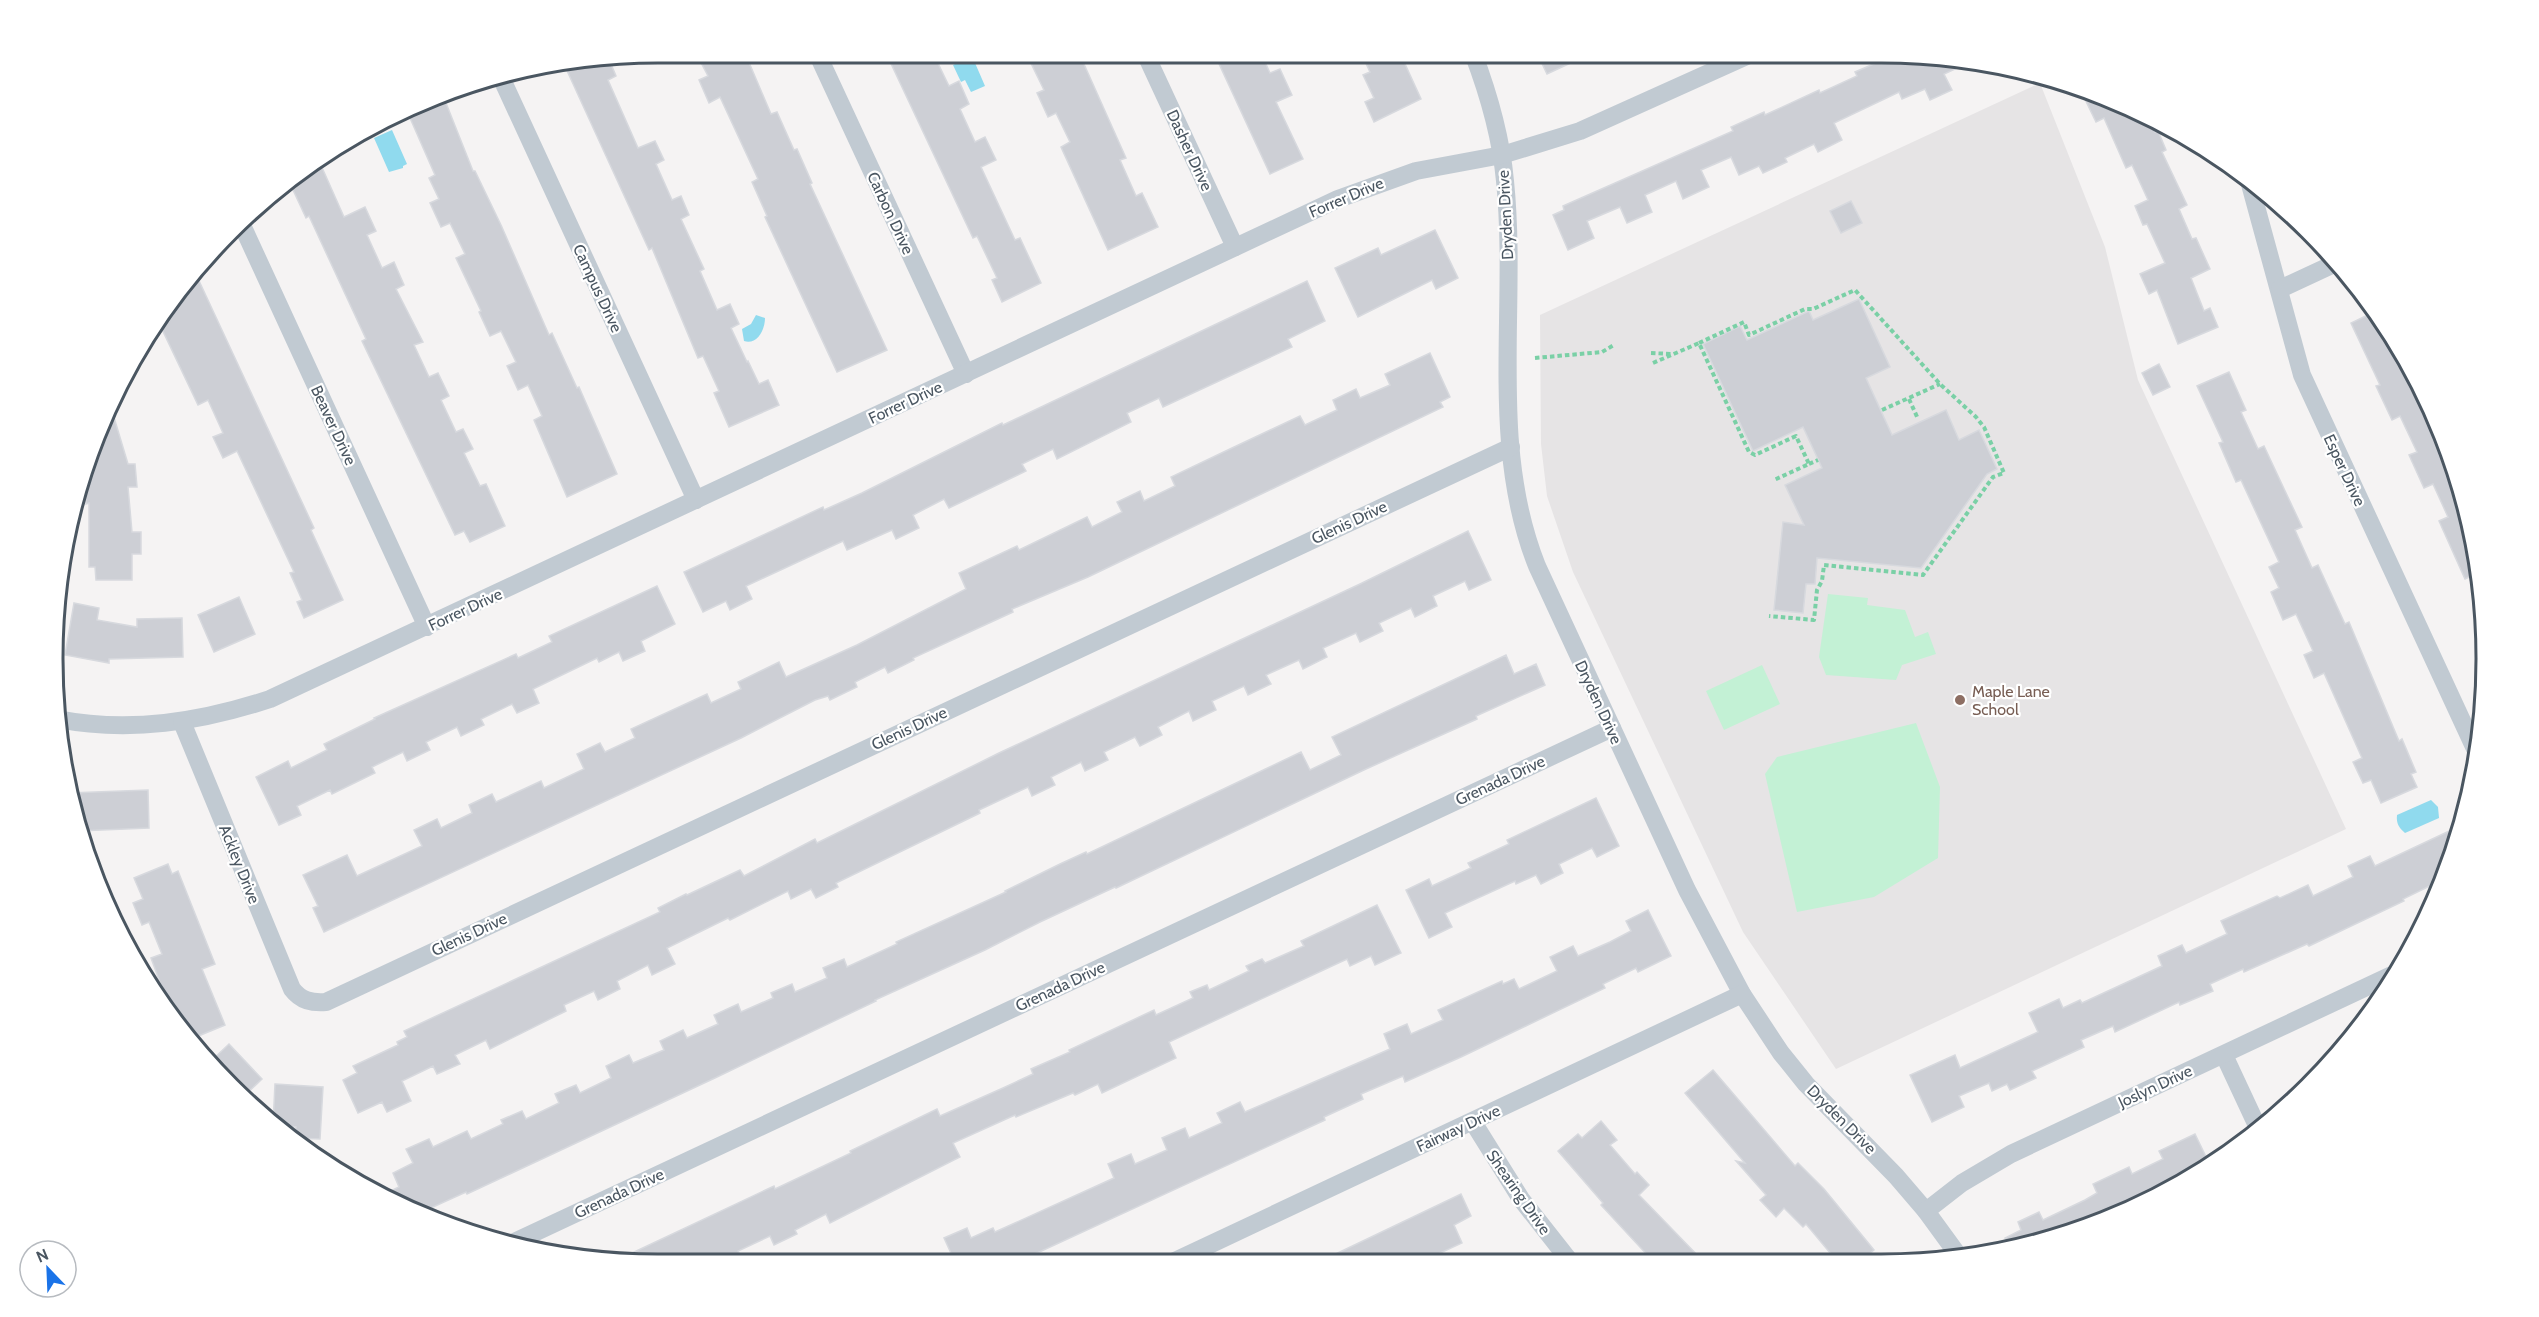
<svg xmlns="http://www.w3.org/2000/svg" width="2539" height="1317" font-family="Cabin,sans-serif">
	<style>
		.education { fill: #e6e4e5 }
		.green { fill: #c3f1d5 }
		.water { fill: #90daee }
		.building { fill: #cdcfd5; stroke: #d7d9de; stroke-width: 1.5 }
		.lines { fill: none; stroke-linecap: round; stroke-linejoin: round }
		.path { stroke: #7ad0a6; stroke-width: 4; stroke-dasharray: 4.5 3; stroke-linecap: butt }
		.minor { stroke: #c1cad2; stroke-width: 18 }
		.education-dot { fill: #8d6e63; stroke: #fff; stroke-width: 2 }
		.labels { text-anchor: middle; stroke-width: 4.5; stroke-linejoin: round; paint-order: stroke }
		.street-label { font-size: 16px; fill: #4a5661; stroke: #fff }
		.education-label { font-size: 16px; fill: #785e54; stroke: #fff; text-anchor: start }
		.rim { fill: none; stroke: #4a5661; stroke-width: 3 }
	</style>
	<rect width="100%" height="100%" fill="#f5f3f3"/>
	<path class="education" d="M2040,83L2105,247L2138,380L2346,829L1836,1069L1743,932L1573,572L1547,496L1541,444L1540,315Z"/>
	<g class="green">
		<path d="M1828,594L1868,598L1867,605L1905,610L1915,637L1928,632L1936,654L1902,665L1896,680L1826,675L1819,657Z"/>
		<path d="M1762,665L1780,704L1724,730L1706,691Z"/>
		<path d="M1916,723L1940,787L1938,858L1874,897L1797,912L1765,774L1777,757Z"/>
	</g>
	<g class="water">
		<path d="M972,56L985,86L971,92L965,80L961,82L953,65Z"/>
		<path d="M392,130L407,164L403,166V168L389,172L374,138Z"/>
		<path d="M756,315L765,318C765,330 757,345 744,341L742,329L751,324Z"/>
		<path d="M2431,800L2438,807L2439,818L2405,833C2399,828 2396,823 2397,815Z"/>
	</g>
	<g class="building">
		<path d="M708,53H745L771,114L777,112L794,150L797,149L812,183L810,184L887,350L837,372L765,217L767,216L752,182L758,179L720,97L709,103L699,80L708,76L698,57Z"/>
		<path d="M886,53H933L949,86L959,81L969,104L960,109L975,142L985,137L996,160L981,167L1015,240L1020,238L1041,283L1002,302L992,280L997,278L977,236L973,238Z"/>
		<path d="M1026,53H1079L1126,158L1120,160L1136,196L1142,193L1158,227L1108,250L1061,147L1070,142L1056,113L1048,117L1037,93L1044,90Z"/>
		<path d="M1214,53H1261L1270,73L1280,69L1292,95L1276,102L1303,159L1270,174Z"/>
		<path d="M1361,53H1400L1421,99L1374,122L1365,102L1374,98L1363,75L1370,72Z"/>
		<path d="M1537,53H1592L1547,74Z"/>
		<path d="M1897,54H1920L1970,62L1944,74L1952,90L1930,100L1925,89L1902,99L1899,92L1834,123L1842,140L1818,152L1814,144L1785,158L1787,162L1763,173L1759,166L1739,175L1731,157L1701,170L1709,187L1683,199L1676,181L1645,195L1652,212L1627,223L1620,207L1587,221L1594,238L1568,250L1553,215L1564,210L1563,206L1733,131L1731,127L1764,112L1765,115L1819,90L1820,93L1857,76L1855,72Z"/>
		<path d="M608,57L616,76L608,80L638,148L655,141L664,160L656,164L672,200L681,196L689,215L681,219L704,269L700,271L717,310L730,304L739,324L731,328L747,362L748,361L759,384L768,380L779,405L729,427L714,393L719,391L703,356L698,358L652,248L649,250L563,62Z"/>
		<path d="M2080,89L2147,115L2155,132L2158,131L2166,150L2162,152L2187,205L2179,209L2192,239L2196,238L2210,269L2191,278L2204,311L2210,308L2218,327L2178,344L2157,290L2149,294L2140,274L2165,263L2147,224L2143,225L2135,206L2148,200L2132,165L2126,168L2104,118L2096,122Z"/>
		<path d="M446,103L473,171H475L501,225L549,335L552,333L577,388L579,387L617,474L567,497L534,420L542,416L528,385L518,390L507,366L516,362L501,331L490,336L479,312L481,311L456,258L465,254L450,223L441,227L430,203L439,199L429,178L435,175L410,118Z"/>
		<path d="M320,163L344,217L365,207L376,231L367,235L382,268L394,262L404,285L396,289L423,342L414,345L429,377L438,373L449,396L441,400L456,432L463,429L473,449L464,453L480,486L486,484L505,526L470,542L464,531L455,535L362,341L366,339L309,216L306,218L288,179Z"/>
		<path d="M1851,201L1862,223L1841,233L1830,211Z"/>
		<path d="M1435,230L1458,278L1436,289L1432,280L1358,317L1335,268L1378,248L1381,255Z"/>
		<path d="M194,270L314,528L311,530L343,600L304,618L297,602L302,600L290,573L294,572L237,451L223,458L213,437L223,433L208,400L198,405L160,325L169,321L164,310Z"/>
		<path d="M1307,281L1325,321L1288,339L1292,347L1163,407L1159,398L1127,413L1131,422L1057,459L1053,449L1022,464L1026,471L949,508L944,499L913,515L919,528L896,539L892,530L847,550L843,541L746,586L752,599L730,610L726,601L703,612L684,572L823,507L824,510L862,493L1002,423L1003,425Z"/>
		<path d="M1859,299L1890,367L1866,378L1892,435L1946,410L1959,440L1979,430L1997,469L1987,474L1921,568L1817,558L1815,584H1806L1803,613L1774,610L1783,522L1804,525L1785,485L1822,468L1803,427L1753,451L1703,344L1740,326L1747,340L1809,311L1813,320Z"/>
		<path d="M2374,312L2405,356L2454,464L2480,572L2465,579L2439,521L2448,517L2433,484L2424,488L2409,455L2417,452L2400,416L2392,420L2376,386L2380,385L2351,323Z"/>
		<path d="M1430,353L1450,397L1440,402L1443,407L1088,577L1012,609L1013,612L913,658L914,660L888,673L885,667L855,682L857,687L830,700L828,696L815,700L741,738L324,932L313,908L318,906L303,875L347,855L357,876L422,846L414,830L437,819L441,828L472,813L469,805L492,794L496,802L541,781L544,788L584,769L577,754L600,743L605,752L635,738L631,729L707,694L711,703L741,689L738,682L779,662L786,677L857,645L966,589L959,573L1017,546L1019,550L1087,517L1092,527L1122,512L1117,502L1140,491L1144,501L1175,486L1171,477L1232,448L1300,416L1305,425L1337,410L1333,400L1356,389L1360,398L1390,385L1385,374Z"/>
		<path d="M2159,364L2170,387L2153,395L2142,373Z"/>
		<path d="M2229,372L2246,410L2241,412L2258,449L2264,446L2302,527L2295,530L2312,568L2318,565L2345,624L2349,622L2399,741L2402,739L2416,772L2411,774L2417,787L2381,803L2371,780L2363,783L2353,762L2362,758L2324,673L2314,678L2304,655L2313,651L2296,614L2283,620L2271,592L2279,588L2269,567L2279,562L2241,480L2236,482L2219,443L2223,442L2197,386Z"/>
		<path d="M110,404L128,464H135L137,487H128L132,532H141V554H132V580H96L95,567H89V503L86,504L84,470L99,426Z"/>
		<path d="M1468,531L1491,580L1469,590L1465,581L1433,596L1437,606L1415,617L1411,608L1379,623L1383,631L1360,642L1356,633L1323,648L1327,657L1303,669L1299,660L1266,675L1271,684L1248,695L1244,686L1212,701L1216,710L1193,721L1189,711L1158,727L1162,735L1140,746L1135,737L1104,752L1108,760L1085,771L1081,762L1051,777L1055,785L1032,796L1028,787L979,810L980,813L836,883L838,887L816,898L811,889L791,899L788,891L730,920L728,918L667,948L675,964L652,975L648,965L617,981L620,989L598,1000L594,991L564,1005L566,1011L490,1049L486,1040L455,1055L460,1064L437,1074L433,1066L402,1081L411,1101L387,1112L382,1102L358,1113L343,1080L357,1073L353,1066L398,1045L397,1042L407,1037L404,1031L660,912L658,908L686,894L687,895L740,870L744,876L815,839L817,843L999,753L1360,584Z"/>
		<path d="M657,586L675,624L641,641L645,651L623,661L619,652L599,662L597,658L533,689L539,703L517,713L512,704L481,719L484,725L461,736L457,727L426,742L430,750L407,761L403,752L372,767L375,773L332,794L330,790L297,806L301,815L279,825L256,777L288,761L291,768L327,750L324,744L375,719L374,718L516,654L518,658L552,642L549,636Z"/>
		<path d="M239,597L255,634L214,652L198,615Z"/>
		<path d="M74,603L99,608L97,620L137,627V619L182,618L183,657L109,659V663L65,655Z"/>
		<path d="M1506,655L1514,674L1536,664L1545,685L1476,716L1477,719L1366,769L1116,888L1115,887L1040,922L985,950L875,1000L876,1001L717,1077L467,1194L466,1192L420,1213L380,1196L399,1187L393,1173L413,1163L406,1149L429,1139L433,1147L467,1131L471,1139L503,1124L501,1120L522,1111L526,1119L559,1103L555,1094L576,1085L580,1093L611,1078L606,1066L629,1055L633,1063L664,1050L660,1041L683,1030L687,1038L718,1024L714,1015L738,1004L741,1012L773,998L771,993L792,984L795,992L827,978L823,968L844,959L847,967L897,944L896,942L1006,892L1005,891L1060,864L1086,852L1087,854L1301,752L1310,770L1341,755L1332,737Z"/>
		<path d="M148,790L149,828L78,831L69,793Z"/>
		<path d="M1596,798L1619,846L1597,857L1592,848L1559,864L1563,873L1541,884L1536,875L1516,884L1515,881L1445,913L1452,927L1429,938L1406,890L1429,879L1432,886L1471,868L1468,863L1509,844L1507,840Z"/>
		<path d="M2462,825L2442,880L2403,899L2404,901L2309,946L2307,944L2244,972L2243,969L2210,984L2213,991L2180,1005L2179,1002L2115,1032L2113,1026L2081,1040L2084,1047L2032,1071L2036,1078L2010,1090L2007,1084L1992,1091L1989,1083L1959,1096L1964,1107L1932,1122L1910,1075L1955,1055L1960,1068L2038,1032L2029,1013L2059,999L2063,1008L2080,1000L2082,1003L2162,966L2158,956L2182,945L2186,953L2227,934L2221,921L2277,896L2280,898L2308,885L2313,896L2353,877L2348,866L2370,856L2375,866Z"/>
		<path d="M168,864L172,874L178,871L215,964L202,969L225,1025L191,1039L173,1018L151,958L162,954L149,922L142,925L133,903L143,899L134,878Z"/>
		<path d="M1377,905L1401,953L1375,965L1371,956L1350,966L1347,959L1169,1042L1176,1058L1102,1093L1098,1084L1075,1095L1073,1093L1016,1117L1015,1115L953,1143L960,1157L830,1223L826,1214L795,1230L797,1234L774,1245L770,1236L738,1251L744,1263L613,1262L774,1186L775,1189L851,1153L850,1151L937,1109L940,1116L1003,1088L1033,1074L1031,1069L1070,1052L1069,1050L1154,1010L1156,1015L1193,998L1190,992L1207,985L1209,990L1249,971L1246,966L1262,959L1265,963L1304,946L1301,941Z"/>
		<path d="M1648,910L1671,956L1638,972L1636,968L1603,984L1605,988L1461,1057L1405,1082L1403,1076L1361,1094L1363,1099L1324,1117L1325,1120L1022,1260L1019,1255L1005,1262H955L944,1238L967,1228L971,1238L993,1228L995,1232L1114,1178L1108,1164L1131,1154L1135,1164L1167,1150L1162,1138L1185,1128L1189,1138L1222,1123L1217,1113L1240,1102L1245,1112L1390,1049L1384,1034L1407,1024L1411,1034L1443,1020L1438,1010L1502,981L1503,984L1514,979L1519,989L1557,971L1550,957L1573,946L1578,956L1610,942L1631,931L1626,921Z"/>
		<path d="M229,1044L262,1079L242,1098L210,1062Z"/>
		<path d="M1713,1070L1795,1166L1798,1163L1824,1189L1874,1250L1862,1260H1836L1806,1224L1803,1227L1784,1208L1776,1217L1760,1200L1766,1195L1736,1161L1745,1163L1685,1093Z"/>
		<path d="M275,1084L323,1087L320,1139L295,1138L296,1127L273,1124Z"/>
		<path d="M1601,1121L1617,1140L1610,1145L1635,1174L1637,1172L1649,1185L1639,1195L1702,1260H1652L1601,1205L1603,1203L1558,1151L1578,1134L1582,1138Z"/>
		<path d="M2195,1134L2209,1163L2112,1218L2008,1246L2005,1238L2021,1230L2018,1222L2039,1212L2043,1220L2085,1200L2097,1193L2093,1184L2129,1167L2132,1174L2163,1159L2159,1151Z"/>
		<path d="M1461,1194L1471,1216L1454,1225L1462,1243L1423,1261H1321Z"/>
	</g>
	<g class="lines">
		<g class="path">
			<path d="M1699,343L1744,322L1749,335L1805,309H1813L1855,290L1940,384L1976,417L1984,427L2004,473L1993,477L1923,575L1824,565L1822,581L1817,590L1814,620L1769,616"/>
			<path d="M1651,353L1671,354"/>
			<path d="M1535,358L1602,352L1614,345"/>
			<path d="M1653,363L1699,343L1749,452L1755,455L1796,436L1809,464L1774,480"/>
			<path d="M1909,399L1918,419"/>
			<path d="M1882,410L1940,384"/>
			<path d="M1809,464L1818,460"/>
		</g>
		<g class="minor">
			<path d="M817,53L966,374"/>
			<path d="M1145,53L1235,247"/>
			<path d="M1473,53C1489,95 1501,137 1505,181C1518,308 1488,444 1537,566L1687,890L1742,994L1781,1053L1806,1084L1896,1176L1926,1211L1961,1259"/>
			<path d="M500,75L696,500"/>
			<path d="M2248,177L2302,375L2476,751"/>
			<path d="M241,223L427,627"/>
			<path d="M2280,289L2338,262"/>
			<path d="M57,719C130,733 200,722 270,699L1338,199L1416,171L1502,155L1580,131L1751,54"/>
			<path d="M182,722L292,989C301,1001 312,1003 326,1002L1511,447"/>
			<path d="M2224,1055L2259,1130"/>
			<path d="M1473,1122L1521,1199L1569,1260"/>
			<path d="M1926,1211L1962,1183L2011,1154L2392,975"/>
			<path d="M508,1245L1612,728"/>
			<path d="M1173,1262L1742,994"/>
		</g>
	</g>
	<circle class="education-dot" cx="1960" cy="700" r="6"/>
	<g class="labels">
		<g class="street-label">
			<text transform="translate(1190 150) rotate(65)" y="6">Dasher Drive</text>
			<text transform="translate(1346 197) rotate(-23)" y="6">Forrer Drive</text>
			<text transform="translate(891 213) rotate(65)" y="6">Carbon Drive</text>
			<text transform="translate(1505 215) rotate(-93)" y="6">Dryden Drive</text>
			<text transform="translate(598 288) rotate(65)" y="6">Campus Drive</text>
			<text transform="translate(905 402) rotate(-25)" y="6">Forrer Drive</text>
			<text transform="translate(334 425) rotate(65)" y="6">Beaver Drive</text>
			<text transform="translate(2345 470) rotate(65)" y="6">Esper Drive</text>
			<text transform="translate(1349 522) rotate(-25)" y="6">Glenis Drive</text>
			<text transform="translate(465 609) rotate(-25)" y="6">Forrer Drive</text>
			<text transform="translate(1599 702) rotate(65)" y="6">Dryden Drive</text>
			<text transform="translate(909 728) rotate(-25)" y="6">Glenis Drive</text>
			<text transform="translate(1500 780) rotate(-25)" y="6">Grenada Drive</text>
			<text transform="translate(240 864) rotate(68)" y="6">Ackley Drive</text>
			<text transform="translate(469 934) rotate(-25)" y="6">Glenis Drive</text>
			<text transform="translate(1060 986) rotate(-25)" y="6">Grenada Drive</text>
			<text transform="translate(2155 1086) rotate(-25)" y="6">Joslyn Drive</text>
			<text transform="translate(1842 1119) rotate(45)" y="6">Dryden Drive</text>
			<text transform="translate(1458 1128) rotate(-25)" y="6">Fairway Drive</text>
			<text transform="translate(1519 1192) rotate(55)" y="6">Shearing Drive</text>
			<text transform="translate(619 1193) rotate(-25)" y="6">Grenada Drive</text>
		</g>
		<g class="education-label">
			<text x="1972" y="697">Maple Lane<tspan x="1972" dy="18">School</tspan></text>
		</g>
	</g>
	<path d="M0 0H2539V1317H0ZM658 63H1881A595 595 0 0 1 2476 658V659A595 595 0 0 1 1881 1254H658A595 595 0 0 1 63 659V658A595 595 0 0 1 658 63Z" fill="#fff" fill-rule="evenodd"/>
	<path class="rim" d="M658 63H1881A595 595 0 0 1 2476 658V659A595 595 0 0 1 1881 1254H658A595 595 0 0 1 63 659V658A595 595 0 0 1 658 63Z"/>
	<g transform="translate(48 1269) rotate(337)"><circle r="28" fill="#ffffff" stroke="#b7bbc0" stroke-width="1.5"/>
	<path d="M0-4.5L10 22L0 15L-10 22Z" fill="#1a73e8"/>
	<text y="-9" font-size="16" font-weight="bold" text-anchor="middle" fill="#4a5661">N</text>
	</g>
</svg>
